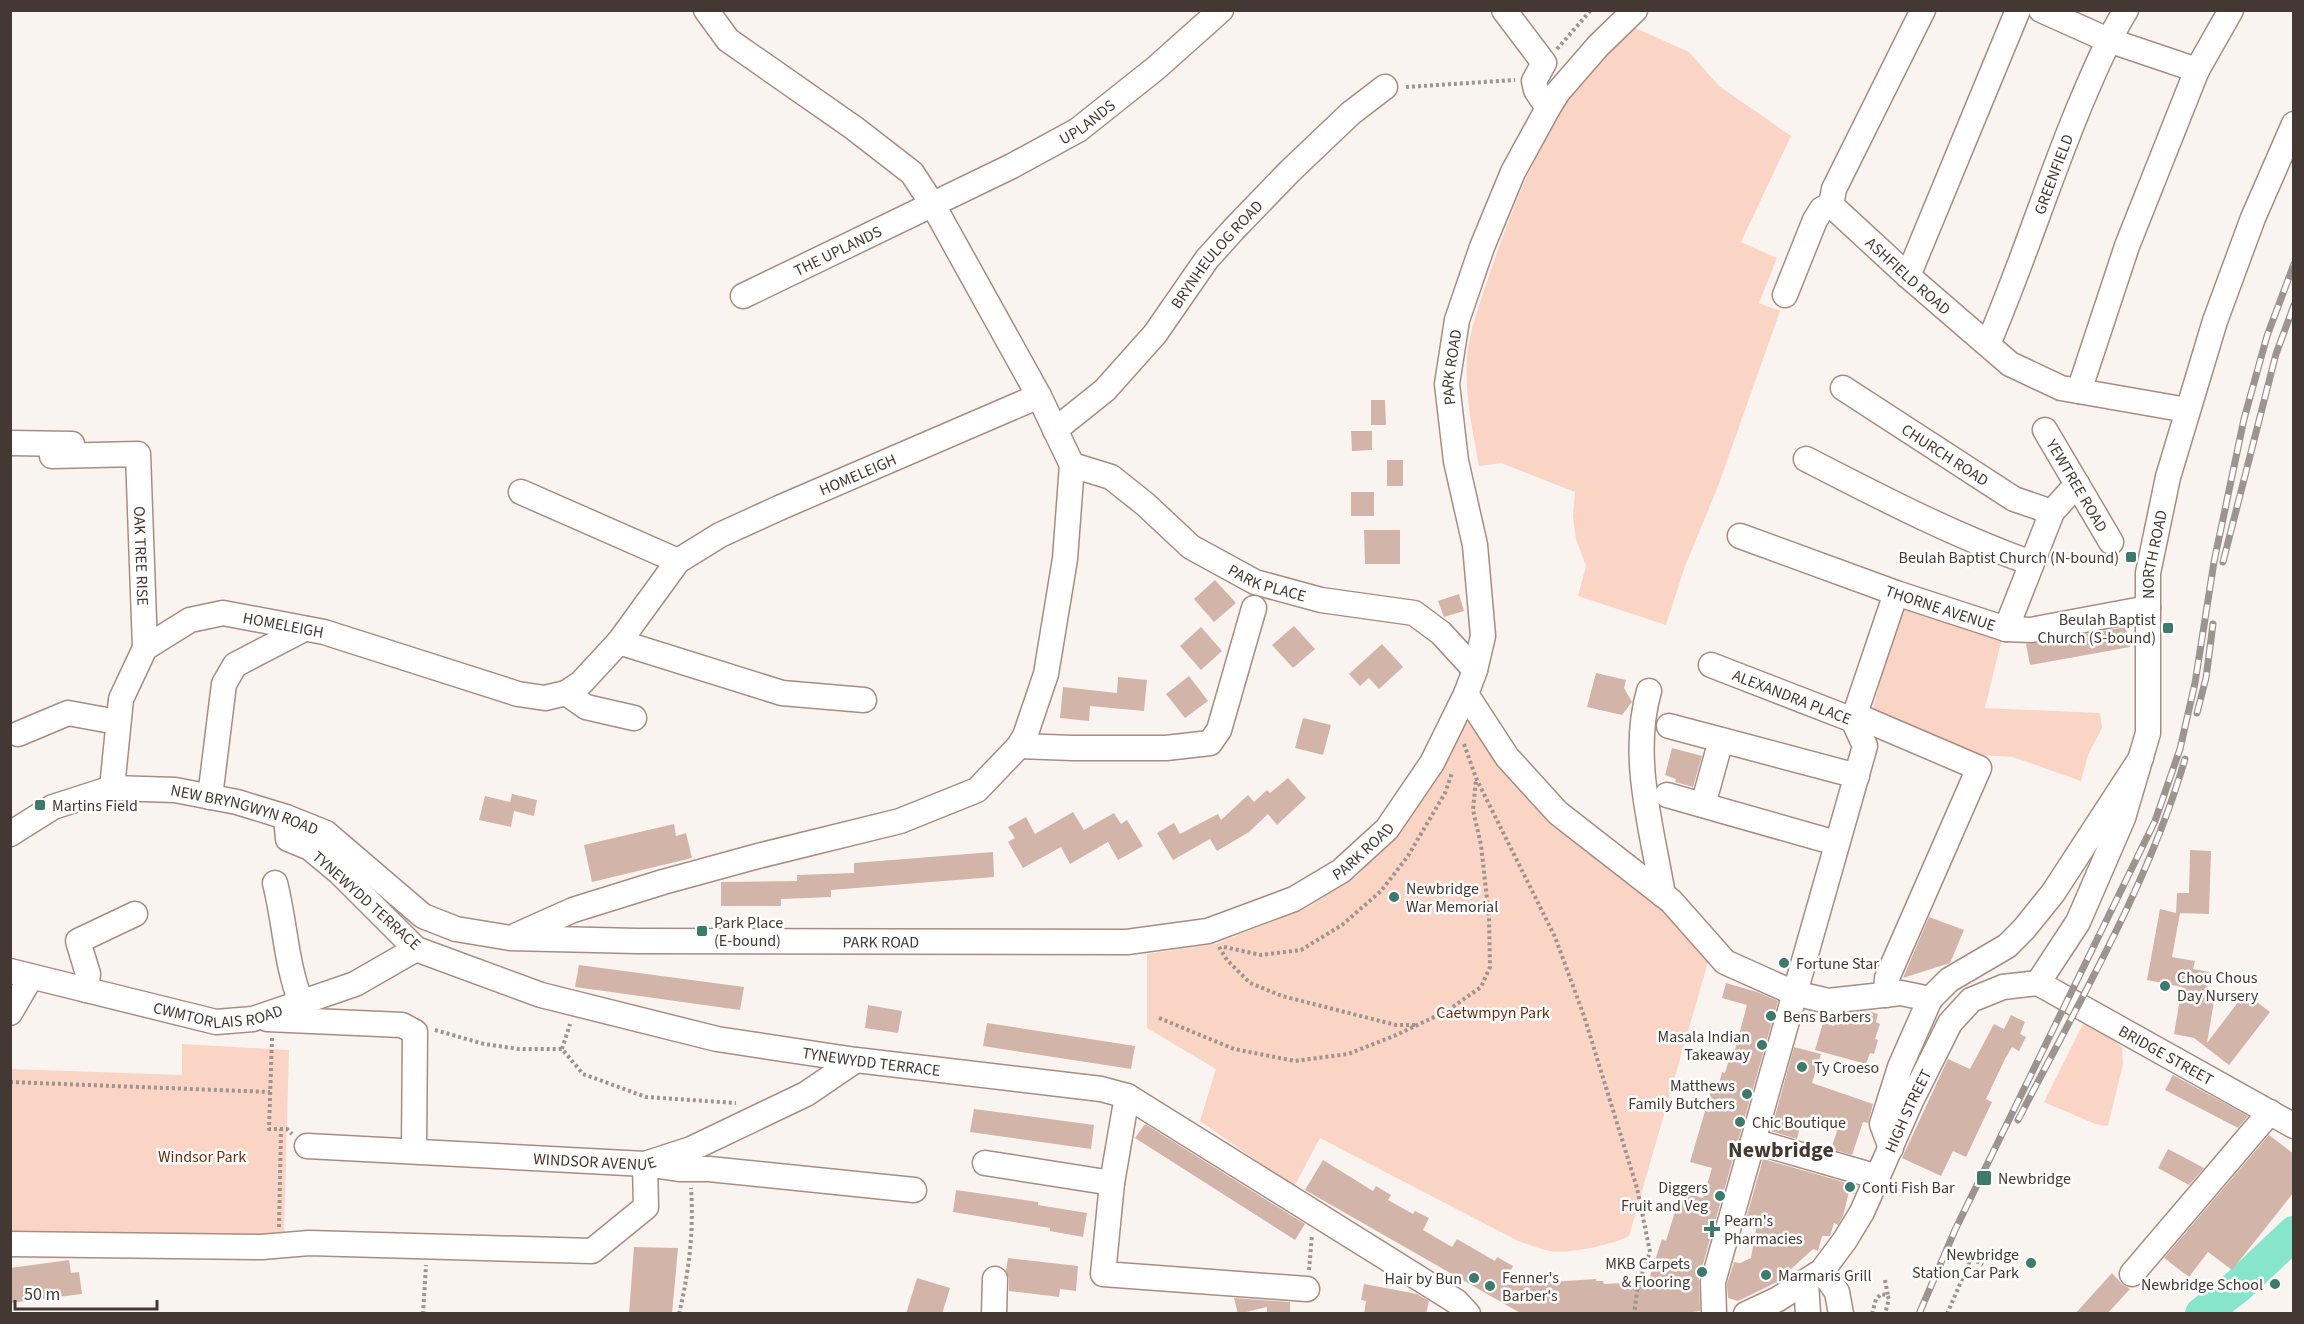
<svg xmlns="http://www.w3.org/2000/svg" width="2304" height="1324" font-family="'Source Sans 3',sans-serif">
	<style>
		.green { fill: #fad4c4 }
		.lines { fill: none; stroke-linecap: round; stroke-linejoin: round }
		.river { stroke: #86e5cb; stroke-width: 34 }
		.building { fill: #d3b4a8 }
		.minor-casing { stroke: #a98c80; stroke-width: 27 }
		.path { stroke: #9e9590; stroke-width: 4; stroke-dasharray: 3 3; stroke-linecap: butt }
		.minor { stroke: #fff; stroke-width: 24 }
		.rail-casing { stroke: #9d9490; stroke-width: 7 }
		.rail { stroke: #fff; stroke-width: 4.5; stroke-dasharray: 14; stroke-linecap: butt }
		.poi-dot { fill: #3a7b6a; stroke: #fff; stroke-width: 2 }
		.labels { text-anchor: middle; stroke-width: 5; stroke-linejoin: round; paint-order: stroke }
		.street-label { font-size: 16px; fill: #443832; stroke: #fff }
		.poi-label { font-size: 16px; fill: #443832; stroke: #fff; text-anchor: start }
		.park-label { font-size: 16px; fill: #6e2d0a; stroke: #fff }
		.district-label { font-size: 22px; font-weight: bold; fill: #443832; stroke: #fff }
	</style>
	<rect width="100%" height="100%" fill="#faf4f1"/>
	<g class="green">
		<path d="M1635,28L1689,52L1719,86L1791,136L1741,242L1777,258L1759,303L1780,311L1717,489L1685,566L1666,625L1578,596L1586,566L1576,539L1573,516L1575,492L1501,463L1479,466C1472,428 1463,387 1468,348C1472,322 1483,295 1491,270C1517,195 1545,121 1598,61C1610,48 1619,37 1635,28Z"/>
		<path d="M1903,604L2002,638L1985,708L2100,713L2102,728L2088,755L2081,781L2013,757L1978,755L1874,714L1873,708L1899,612Z"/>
		<path d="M1475,720L1659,903L1708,962L1629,1236C1612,1245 1570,1254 1550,1251C1539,1249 1528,1244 1518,1241L1320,1138L1294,1187L1200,1121L1216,1069L1147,1028V954L1215,944L1307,908L1357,876L1397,834L1457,727Z"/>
		<path d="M2084,1022L2094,1026L2122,1047L2123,1064L2108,1126L2095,1124L2044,1102Z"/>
		<path d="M182,1044L289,1050L284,1233L261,1241L11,1237V1069L182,1075Z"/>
	</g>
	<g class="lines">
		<path class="river" d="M2202,1314L2238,1286L2294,1233"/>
	</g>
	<g class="building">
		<path d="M1371,400H1385L1386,425H1371Z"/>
		<path d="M1351,431H1372V450L1352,451Z"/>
		<rect x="1387" y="460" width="16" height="26"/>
		<rect x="1351" y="492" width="23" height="24"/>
		<path d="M1364,530H1400V564H1365Z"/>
		<path d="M1215,580L1236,603L1214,622L1194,599Z"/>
		<path d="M1459,594L1464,611L1444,617L1438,601Z"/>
		<path d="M1294,626L1315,649L1293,668L1272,645Z"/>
		<path d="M1201,627L1222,651L1201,670L1180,646Z"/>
		<path d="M2126,627L2130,647L2030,665L2026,644Z"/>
		<path d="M1382,644L1403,667L1379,689L1369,678L1360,686L1349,674Z"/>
		<path d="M1596,673L1626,680L1624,688L1632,702L1622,715L1587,707Z"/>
		<path d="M1189,676L1208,701L1185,718L1166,694Z"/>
		<path d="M1118,677L1147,680L1144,711L1090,706L1089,721L1060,718L1063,687L1117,693Z"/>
		<path d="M1303,718L1331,725L1323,755L1295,748Z"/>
		<path d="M1672,748L1702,756L1693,787L1675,782L1676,779L1665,775Z"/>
		<path d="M1288,778L1306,798L1277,825L1268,814L1249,832L1217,851L1210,839L1173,860L1157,833L1174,823L1180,834L1218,814L1221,820L1248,795L1254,802L1267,790L1270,793Z"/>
		<path d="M512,794L537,800L534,816L514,811L511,827L479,820L485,796L510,802Z"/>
		<path d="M1073,812L1084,830L1114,813L1121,824L1127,820L1143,846L1118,860L1108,842L1070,864L1061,847L1023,868L1008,842L1015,838L1008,827L1026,817L1035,834Z"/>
		<path d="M674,824L676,836L686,833L692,858L592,882L584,845Z"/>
		<path d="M2190,850L2211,851L2209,914L2179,913H2180L2172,957L2195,961L2193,969L2210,972L2206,993L2215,995L2207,1043L2245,993L2270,1012L2229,1065L2194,1038L2174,1034L2182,987L2147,980L2160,909L2176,913L2177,893H2189Z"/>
		<path d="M993,852L994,877L831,890V897L781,899V906H721V882L797,881V875L854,873V863Z"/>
		<path d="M1929,917L1964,930L1950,963L1903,978Z"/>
		<path d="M579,965L744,987L740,1010L575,987Z"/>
		<path d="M1726,983L1757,992L1778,1001L1699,1278L1700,1311L1678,1314H1522L1305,1190L1323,1160L1373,1191L1376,1186L1391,1195L1388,1200L1413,1214L1415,1211L1429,1218L1423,1230L1452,1247L1457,1239L1495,1261L1497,1257L1513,1266L1503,1285L1596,1279V1281H1603L1604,1284L1644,1282L1645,1278L1649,1279L1662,1239L1666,1241L1681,1192L1703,1198L1712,1168L1690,1162L1711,1091L1717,1092L1722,1072L1725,1073L1732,1049L1735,1050L1747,1005L1722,998Z"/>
		<path d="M868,1005L902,1011L898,1033L865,1028Z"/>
		<path d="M1868,1011L1878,1014L1876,1022L1880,1024L1875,1039L1878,1040L1874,1054L1870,1053L1866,1064L1815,1050L1823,1023L1834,1026L1837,1014Z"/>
		<path d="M2011,1015L2025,1022L2020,1034L2026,1037L2019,1051L2012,1047L2005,1059L1986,1099L1992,1102L1966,1157L1953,1151L1941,1176L1902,1158L1948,1059L1970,1069L1994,1024L2004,1029Z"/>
		<path d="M987,1023L1135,1046L1131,1069L983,1046Z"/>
		<path d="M1794,1047L1821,1054L1812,1083L1873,1104L1868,1123L1863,1122L1852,1155L1831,1149L1837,1131L1802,1120L1797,1139L1771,1131Z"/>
		<path d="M2173,1075L2248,1116L2238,1128L2165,1090Z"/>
		<path d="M974,1109L1094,1125L1091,1149L970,1132Z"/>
		<path d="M1145,1124L1305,1224L1295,1240L1135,1138Z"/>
		<path d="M2269,1135L2294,1154V1192L2232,1270L2208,1252L2189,1277L2164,1258Z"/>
		<path d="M2168,1149L2204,1168L2189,1185L2158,1168Z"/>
		<path d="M1763,1159L1858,1186L1854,1194L1849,1192L1843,1216L1838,1225L1834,1223L1830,1236H1822L1818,1251L1813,1249L1777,1282L1738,1301L1728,1298L1727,1284L1734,1262L1740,1263L1751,1258L1756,1229L1744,1226Z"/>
		<path d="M956,1190L1038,1202V1205L1087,1213L1083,1237L1050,1231V1228L953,1212Z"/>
		<path d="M634,1247L678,1248L672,1314H629Z"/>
		<path d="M1008,1258L1078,1266L1076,1291L1060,1289L1059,1297L1009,1291V1279L1006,1271Z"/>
		<path d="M69,1260L71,1273L79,1272L82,1294L10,1303V1268Z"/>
		<path d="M2112,1273L2122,1284L2130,1289L2107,1314H2075Z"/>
		<path d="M917,1278L950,1288L942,1314H906Z"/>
		<path d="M1364,1284L1417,1294L1429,1301L1426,1314H1364L1366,1301L1361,1300Z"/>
		<path d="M1234,1298L1290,1302V1312H1267V1307L1238,1314Z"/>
	</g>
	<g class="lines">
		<g class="minor-casing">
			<g id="minor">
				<path d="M1504,10L1544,63L1534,81L1536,90L1548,108"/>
				<path id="s1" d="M1923,10L1834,189L1831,205L1908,276L2010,364L2061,388L2187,410"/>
				<path d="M2041,10L2108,40L2197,70"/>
				<path d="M1908,276L2018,10"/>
				<path d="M1785,295L1815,220L1822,209L1831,205"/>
				<path id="s2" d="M743,296L1012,166L1078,130L1156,68L1221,10"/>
				<path id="s3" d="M1988,344C2022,265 2047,184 2080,105C2094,72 2107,41 2126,10"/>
				<path id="s4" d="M1843,388L2014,499L2052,512"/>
				<path d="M2079,391L2127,246L2197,70L2231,10"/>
				<path id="s5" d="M1055,430L1105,390L1155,334L1207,259L1234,229L1290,171L1351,113L1385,87"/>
				<path id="s6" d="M2045,430L2111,542"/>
				<path d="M10,443L72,444"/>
				<path id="s7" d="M52,456L138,454L145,648"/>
				<path d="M1806,459C1880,497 1953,535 2031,563"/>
				<path id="s8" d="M1072,465L1111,477L1145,504L1191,547L1255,582L1321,600L1414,613L1441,633L1475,670"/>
				<path d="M521,492L678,561"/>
				<path id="s9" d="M1740,536L1896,593L2006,629L2031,630L2148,608"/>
				<path d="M2006,629L2052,512L2077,484"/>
				<path d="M619,642L782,693L864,700"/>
				<path id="s10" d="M1711,665L1853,720L1865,746L1713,1282L1714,1314"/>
				<path d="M1649,691C1630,757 1652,829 1663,895"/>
				<path id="s11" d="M566,693L581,683L619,642L678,561L720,535L779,508L1039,396"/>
				<path d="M1466,694L1507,757L1558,813L1671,901L1725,962L1794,993L1828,1001L1901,993L1930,999L1949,980L2007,946L2024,929L2053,893L2141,758"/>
				<path d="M1855,715L1979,768L1887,978L1886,995"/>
				<path d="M1853,720L1896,593"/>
				<path d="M1669,726L1857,776"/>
				<path d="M18,734L68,713L117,722"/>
				<path d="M1019,746L1073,748H1166L1210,743L1219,730L1254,608"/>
				<path id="s12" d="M112,788L121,699L145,648L190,620L223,613L324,632L518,694L545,698L566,693L586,707L634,718"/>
				<path d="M1667,795L1836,843"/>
				<path d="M210,797L224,684L235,665L304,629"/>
				<path d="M1703,805L1721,740"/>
				<path id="s13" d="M286,817L288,839L310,848L339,872L416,949L541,995L717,1039L856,1060L1101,1089L1127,1096L1457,1302L1468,1314"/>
				<path id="s14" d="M10,834L53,807L112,788L175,790L237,802L286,817L326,833L423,916L456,929L510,938L637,941L1127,942L1208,931L1294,899L1341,871L1387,829L1432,763L1466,694L1475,670L1483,636L1475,545L1456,461L1447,384L1457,320L1482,247L1513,172L1548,108L1558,92L1598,46L1635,10"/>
				<path d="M275,883C285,922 286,965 301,1002"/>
				<path d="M517,935L573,910L663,882L758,856L900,821L977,790L1019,746L1025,736L1046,674L1065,559L1072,465L1039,396L933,205L912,173L854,128L728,40L706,10"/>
				<path id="s15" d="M10,971L216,1022L253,1019L355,984L416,949"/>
				<path id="s16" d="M2038,983L2078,922L2123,818L2148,733V573L2168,477L2215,321L2253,218L2294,124"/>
				<path id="s17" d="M2038,983L2294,1126"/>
				<path d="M86,990L88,974L78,941L135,914"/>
				<path d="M10,1013L31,977"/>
				<path d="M267,1019L402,1025L415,1032L414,1151"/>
				<path d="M1753,1141L1878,1177"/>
				<path id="s18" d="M307,1146L645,1164L691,1149L806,1094L856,1060"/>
				<path d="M1891,1148L1882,1124L1900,1067L1930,999"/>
				<path d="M985,1163L1112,1183L1127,1096"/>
				<path d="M1112,1183L1103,1274L1307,1289"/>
				<path d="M10,1244L262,1247L309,1243L592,1251L646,1207L645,1164L679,1169H709L914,1190"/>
				<path d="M1822,1271L1837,1292L1841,1314"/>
				<path d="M2132,1274L2270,1112"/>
				<path d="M1806,1282L1808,1314"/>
				<path d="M994,1314L995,1279"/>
				<path id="s19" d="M1746,1314L1778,1299L1822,1271L1845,1240L1862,1212L1911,1101L1950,1023L1971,1000L2003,987L2038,983"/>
			</g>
		</g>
		<g class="path">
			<path d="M1557,49L1591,10"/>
			<path d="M1406,87L1515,80"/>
			<path d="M1464,744L1476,778L1555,937L1584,1016L1637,1188L1650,1252L1638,1285L1634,1314"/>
			<path d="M1219,947L1227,960L1250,983L1282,996L1396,1025H1416"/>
			<path d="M1224,947L1261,955L1301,950L1342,925L1381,891L1408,856L1445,793L1452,773"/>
			<path d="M1159,1018L1234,1049L1295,1061L1348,1054L1394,1036L1447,1011L1481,987L1490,967L1489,917L1481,845L1473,810L1476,779"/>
			<path d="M435,1030L484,1044L519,1049H562L583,1074L646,1097L736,1103"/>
			<path d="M272,1038L269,1129H287L292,1134"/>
			<path d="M562,1049L570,1024"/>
			<path d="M10,1082L270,1092"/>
			<path d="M279,1227L281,1129"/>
			<path d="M1969,1263L1971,1258L1983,1265"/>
			<path d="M1309,1270L1312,1235"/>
			<path d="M1885,1280L1888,1296"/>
			<path d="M423,1314L426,1265"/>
			<path d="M679,1314C689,1272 694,1230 691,1188"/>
			<path d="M1872,1314L1876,1299L1881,1294L1887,1295L1889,1299L1885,1314"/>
			<path d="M1947,1314L1969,1263L1965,1261"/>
		</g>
		<use href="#minor" class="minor"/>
		<g class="rail-casing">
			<g id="rail">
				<path d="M2223,562L2276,354L2294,305"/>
				<path d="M2197,713L2206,678L2213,624"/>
				<path d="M2018,1120C2078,1003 2148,886 2185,759"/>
				<path d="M1919,1314L1955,1230L2155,821L2180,749L2195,683L2214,562L2244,419L2267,336L2294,264"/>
			</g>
		</g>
		<use href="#rail" class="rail"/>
	</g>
	<g class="poi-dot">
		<rect x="2125" y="551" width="12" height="12" rx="3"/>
		<rect x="2162" y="622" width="12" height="12" rx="3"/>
		<rect x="34" y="799" width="12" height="12" rx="3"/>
		<circle cx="1394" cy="897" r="6"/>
		<rect x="696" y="925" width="12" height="12" rx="3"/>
		<circle cx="1784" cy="963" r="6"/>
		<circle cx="2165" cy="986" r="6"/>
		<circle cx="1771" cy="1016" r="6"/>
		<circle cx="1762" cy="1045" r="6"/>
		<circle cx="1802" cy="1067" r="6"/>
		<circle cx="1747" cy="1094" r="6"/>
		<circle cx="1740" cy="1122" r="6"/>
		<rect x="1976" y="1170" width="16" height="16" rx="3"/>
		<circle cx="1850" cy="1187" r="6"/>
		<circle cx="1720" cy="1196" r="6"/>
		<path d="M1709 1220h6v6h6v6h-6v6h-6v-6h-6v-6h6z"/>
		<circle cx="2031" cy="1263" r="6"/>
		<circle cx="1702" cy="1272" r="6"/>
		<circle cx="1766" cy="1275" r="6"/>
		<circle cx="1474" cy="1278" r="6"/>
		<circle cx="2275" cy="1284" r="6"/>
		<circle cx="1490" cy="1286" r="6"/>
	</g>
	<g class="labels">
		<g class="street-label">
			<text dy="6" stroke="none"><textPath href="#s2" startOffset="386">UPLANDS</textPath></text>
			<text dy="6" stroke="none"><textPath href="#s3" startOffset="182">GREENFIELD</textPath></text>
			<text dy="6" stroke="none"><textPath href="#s2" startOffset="105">THE UPLANDS</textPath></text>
			<text dy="6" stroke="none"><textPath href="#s5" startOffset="240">BRYNHEULOG ROAD</textPath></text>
			<text dy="6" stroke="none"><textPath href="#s1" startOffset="321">ASHFIELD ROAD</textPath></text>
			<text dy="6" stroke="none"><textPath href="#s14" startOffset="1948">PARK ROAD</textPath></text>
			<text dy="6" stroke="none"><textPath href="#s4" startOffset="122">CHURCH ROAD</textPath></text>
			<text dy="6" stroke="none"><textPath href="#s11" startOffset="374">HOMELEIGH</textPath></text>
			<text dy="6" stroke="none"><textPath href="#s6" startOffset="64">YEWTREE ROAD</textPath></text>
			<text dy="6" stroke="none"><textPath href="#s16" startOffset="454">NORTH ROAD</textPath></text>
			<text dy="6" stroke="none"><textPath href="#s7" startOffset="188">OAK TREE RISE</textPath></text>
			<text dy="6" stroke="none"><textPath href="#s8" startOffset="232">PARK PLACE</textPath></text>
			<text dy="6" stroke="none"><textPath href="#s9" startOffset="213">THORNE AVENUE</textPath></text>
			<text dy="6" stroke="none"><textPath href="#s12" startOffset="294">HOMELEIGH</textPath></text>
			<text dy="6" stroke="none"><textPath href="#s10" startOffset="87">ALEXANDRA PLACE</textPath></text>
			<text dy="6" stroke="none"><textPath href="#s14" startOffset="248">NEW BRYNGWYN ROAD</textPath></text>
			<text dy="6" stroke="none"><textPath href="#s14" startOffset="1426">PARK ROAD</textPath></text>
			<text transform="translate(367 900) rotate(42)" y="6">TYNEWYDD TERRACE</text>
			<text dy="6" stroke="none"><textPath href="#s14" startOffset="922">PARK ROAD</textPath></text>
			<text dy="6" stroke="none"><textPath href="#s15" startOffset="214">CWMTORLAIS ROAD</textPath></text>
			<text dy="6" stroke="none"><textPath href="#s17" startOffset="147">BRIDGE STREET</textPath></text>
			<text dy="6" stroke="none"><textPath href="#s13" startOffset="663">TYNEWYDD TERRACE</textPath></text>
			<text dy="6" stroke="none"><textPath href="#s19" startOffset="270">HIGH STREET</textPath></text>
			<text dy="6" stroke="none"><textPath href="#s18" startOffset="288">WINDSOR AVENUE</textPath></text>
		</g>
		<g class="poi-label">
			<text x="2119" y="563" text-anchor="end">Beulah Baptist Church (N-bound)</text>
			<text x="2156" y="625" text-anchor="end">Beulah Baptist<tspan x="2156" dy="18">Church (S-bound)</tspan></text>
			<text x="52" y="811">Martins Field</text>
			<text x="1406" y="894">Newbridge<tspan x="1406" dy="18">War Memorial</tspan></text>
			<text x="714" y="928">Park Place<tspan x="714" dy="18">(E-bound)</tspan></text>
			<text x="1796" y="969">Fortune Star</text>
			<text x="2177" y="983">Chou Chous<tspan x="2177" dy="18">Day Nursery</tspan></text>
			<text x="1783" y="1022">Bens Barbers</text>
			<text x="1750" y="1042" text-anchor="end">Masala Indian<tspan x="1750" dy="18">Takeaway</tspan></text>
			<text x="1814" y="1073">Ty Croeso</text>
			<text x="1735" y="1091" text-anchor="end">Matthews<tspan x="1735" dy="18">Family Butchers</tspan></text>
			<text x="1752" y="1128">Chic Boutique</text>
			<text x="1998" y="1184">Newbridge</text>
			<text x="1708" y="1193" text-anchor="end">Diggers<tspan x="1708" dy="18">Fruit and Veg</tspan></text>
			<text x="1862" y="1193">Conti Fish Bar</text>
			<text x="1724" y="1226">Pearn's<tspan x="1724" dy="18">Pharmacies</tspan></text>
			<text x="2019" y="1260" text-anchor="end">Newbridge<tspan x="2019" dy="18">Station Car Park</tspan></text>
			<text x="1690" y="1269" text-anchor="end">MKB Carpets<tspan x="1690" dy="18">&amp; Flooring</tspan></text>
			<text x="1778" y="1281">Marmaris Grill</text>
			<text x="1502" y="1283">Fenner's<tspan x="1502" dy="18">Barber's</tspan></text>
			<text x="1462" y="1284" text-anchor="end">Hair by Bun</text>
			<text x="2263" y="1290" text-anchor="end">Newbridge School</text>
		</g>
		<g class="park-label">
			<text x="1493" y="1018">Caetwmpyn Park</text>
			<text x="202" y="1162">Windsor Park</text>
		</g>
		<g class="district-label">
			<text x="1781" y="1157">Newbridge</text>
		</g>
	</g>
	<rect width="2304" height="1324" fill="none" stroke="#443832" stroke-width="24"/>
	<path d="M15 1300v9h142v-9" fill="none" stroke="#443832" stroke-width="3"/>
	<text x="24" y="1300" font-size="18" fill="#443832" stroke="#ffffff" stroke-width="4.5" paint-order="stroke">50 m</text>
</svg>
